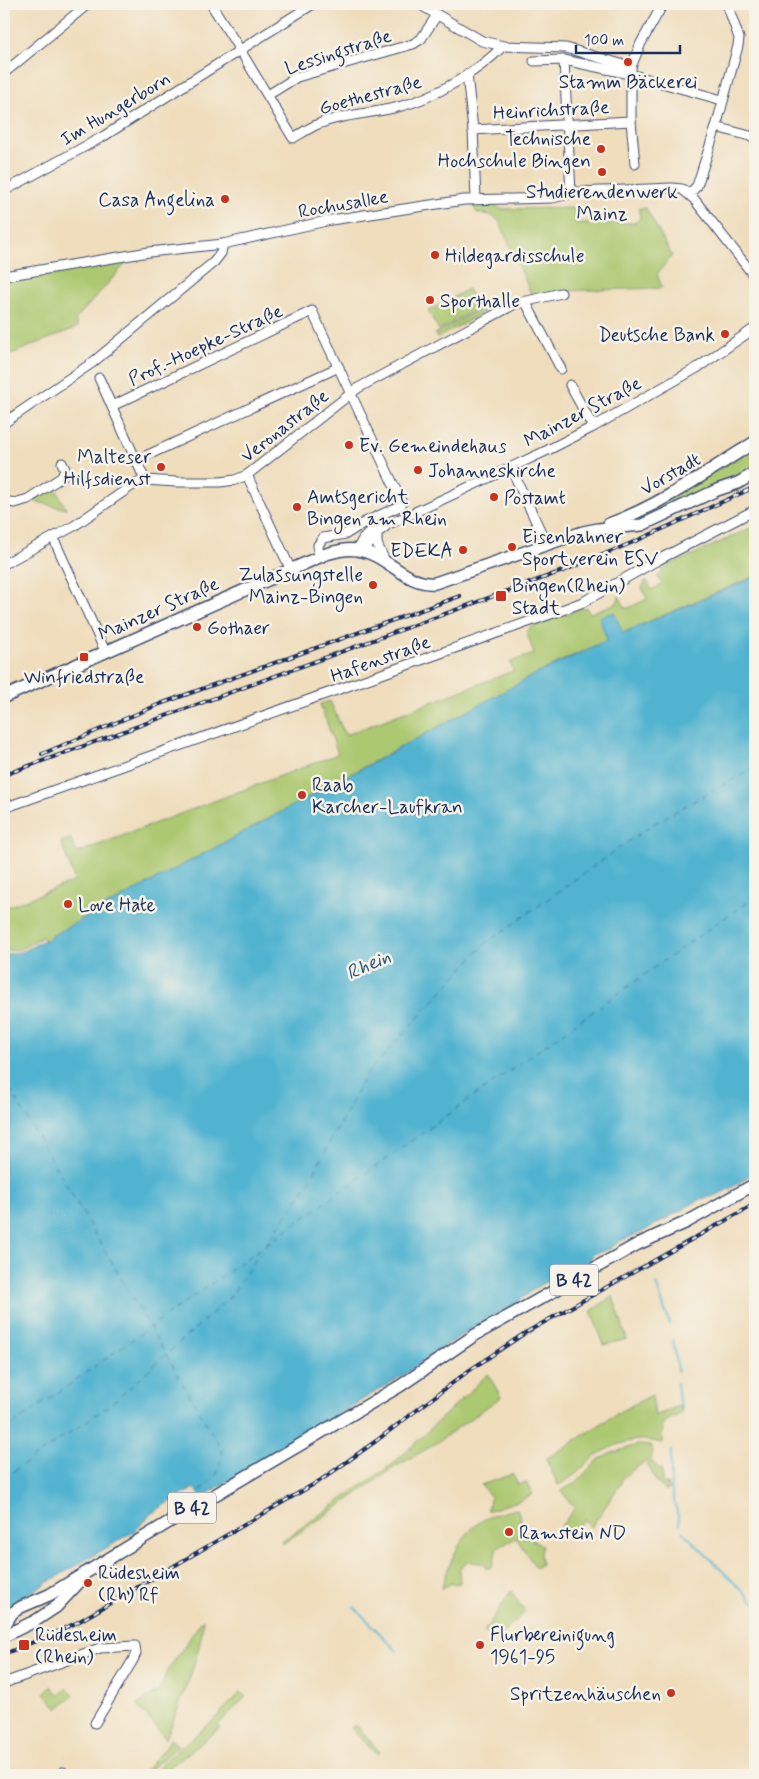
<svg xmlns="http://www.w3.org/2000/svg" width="759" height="1779" font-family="Mynerve,sans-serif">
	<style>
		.green { fill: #acc86f; stroke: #647c66 }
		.water { fill: #51b3d0; stroke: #367197 }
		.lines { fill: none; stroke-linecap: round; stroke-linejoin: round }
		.stream { stroke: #51b3d0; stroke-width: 2 }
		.ferry { stroke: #2b5780; stroke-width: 1; stroke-dasharray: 6 5; stroke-linecap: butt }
		.minor-casing { stroke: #3b496c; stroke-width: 11 }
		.major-casing { stroke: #3b496c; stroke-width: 14 }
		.minor { stroke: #fff; stroke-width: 9 }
		.major { stroke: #fff; stroke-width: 11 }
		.rail-casing { stroke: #1b2f5e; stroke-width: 4 }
		.rail { stroke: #f7f3e8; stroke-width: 2; stroke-dasharray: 5.5; stroke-linecap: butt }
		.poi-dot { fill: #c8321e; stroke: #f7f3e8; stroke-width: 2 }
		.labels { text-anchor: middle; stroke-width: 5; stroke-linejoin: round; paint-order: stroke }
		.shield { fill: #f7f3e8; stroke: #5d6a87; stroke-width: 1 }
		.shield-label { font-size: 18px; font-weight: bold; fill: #1b2f5e }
		.street-label { font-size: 19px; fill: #1b2f5e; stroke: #f7f3e8 }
		.poi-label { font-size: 19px; fill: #1b2f5e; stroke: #f7f3e8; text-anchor: start }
		.water-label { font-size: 20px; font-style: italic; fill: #2b5780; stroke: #f7f3e8 }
	</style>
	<rect width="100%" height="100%" fill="#f7f3e8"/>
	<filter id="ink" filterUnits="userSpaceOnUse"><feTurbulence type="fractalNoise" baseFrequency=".02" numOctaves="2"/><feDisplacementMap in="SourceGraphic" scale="10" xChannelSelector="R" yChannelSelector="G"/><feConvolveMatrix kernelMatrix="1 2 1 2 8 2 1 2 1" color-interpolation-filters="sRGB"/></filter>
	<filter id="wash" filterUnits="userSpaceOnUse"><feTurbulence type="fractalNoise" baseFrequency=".0096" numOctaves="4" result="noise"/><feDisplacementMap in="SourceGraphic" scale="20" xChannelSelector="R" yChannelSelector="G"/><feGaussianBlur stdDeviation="1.12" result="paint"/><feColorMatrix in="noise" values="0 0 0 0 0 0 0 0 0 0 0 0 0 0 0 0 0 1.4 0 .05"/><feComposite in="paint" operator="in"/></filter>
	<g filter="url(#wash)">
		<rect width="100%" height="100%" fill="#efddbc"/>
		<g class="green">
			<path d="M485,203L496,205L500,209L574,208L575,223H634L640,219L639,208H646L672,256L657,274L662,288L562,291L532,296L499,221L491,215L477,213L473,205Z"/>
			<path d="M127,262L75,320L78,327L11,354L4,336V281Z"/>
			<path d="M468,289L479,307L439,330L428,311Z"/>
			<path d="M490,303L493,307L437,338L435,334Z"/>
			<path d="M744,454H750L755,457V471L642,522L637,520L636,517Z"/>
			<path d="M55,487L66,509L33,501Z"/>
			<path d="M755,526V576L622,633L555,664L334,783V782L329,785V786L51,936V938L46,941L42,937L20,949L4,951V908L75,881L61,842L71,839L77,853L338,754L320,704L330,701L345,735L513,671L510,662L534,654L526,631L531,627L586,607L590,613L617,603L619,596L626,609L647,599L642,588L646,580L652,590L662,584L657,576L663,573L662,569Z"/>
			<path d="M613,1296L627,1339L604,1345L591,1311Z"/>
			<path d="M488,1374L501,1397L432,1446L395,1467L341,1505L282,1544V1541L393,1464Z"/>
			<path d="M652,1395L655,1416L681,1405L682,1413L663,1423L662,1443C655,1442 646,1439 639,1440C625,1441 605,1448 595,1457C582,1467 574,1478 558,1485L546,1459L621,1411Z"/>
			<path d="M637,1445L652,1446L651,1460L658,1469L662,1470V1483L668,1484V1490H666L657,1483L646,1461L622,1478L621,1483L591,1528L585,1520L566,1536L560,1527L575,1508L561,1491L575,1483L598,1460L609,1454Z"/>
			<path d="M513,1474L518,1485L526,1482L533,1494L521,1500L487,1511L491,1497L481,1485Z"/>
			<path d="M517,1509L527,1537L542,1545L540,1553L541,1564L536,1568L516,1538L497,1548L492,1566L487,1569L485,1564L467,1561L466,1564L459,1568L460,1583L450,1584L441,1589C448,1567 458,1539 477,1524C488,1515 504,1512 517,1509Z"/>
			<path d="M511,1591L525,1612L495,1640L484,1632Z"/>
			<path d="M203,1619C202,1655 179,1705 166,1739L137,1705L159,1691L167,1671Z"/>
			<path d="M51,1686L59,1695L67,1688L74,1694L58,1709L44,1693Z"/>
			<path d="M241,1692L246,1697L218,1725L220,1728L169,1768L165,1775H155L161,1764L208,1725Z"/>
			<path d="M356,1725L380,1752L376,1754L351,1728Z"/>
			<path d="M170,1739L179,1746L145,1773V1770L166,1747Z"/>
		</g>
		<path class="water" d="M755,577V1171C740,1182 722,1197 703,1198L642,1232L620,1241L610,1249L593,1254L589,1263L540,1285L513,1305L463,1334L405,1374L202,1497L194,1488L152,1513L135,1531L4,1608V955L24,951L44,940L46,941L51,938V936L329,786V785L334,782L335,783L532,676L607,640L599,617L614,612L623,633Z"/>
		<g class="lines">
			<g class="stream">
				<path d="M656,1284L670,1325"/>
				<path d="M673,1340L678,1371"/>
				<path d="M677,1383L680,1409"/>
				<path d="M671,1451V1488L680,1524"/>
				<path d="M682,1531L755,1603"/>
				<path d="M354,1607L397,1651"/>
			</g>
			<g class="ferry">
				<path d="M4,1079L222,1450C220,1472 217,1478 198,1492"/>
				<path d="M267,1244L717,923L755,898"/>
				<path d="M4,1431L264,1246"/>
				<path d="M4,1478L110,1405L229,1298L308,1184L365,1076L485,944L653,824L755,767"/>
			</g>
		</g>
	</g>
	<g filter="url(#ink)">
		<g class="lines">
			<g class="minor-casing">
				<g id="minor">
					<path d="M211,4L240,50L293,138C300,134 308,129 316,125C341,114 372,114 398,107C434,98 478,72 503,46"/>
					<path d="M419,4L482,41L503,46L566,48L631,67"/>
					<path d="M564,60L571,193"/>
					<path d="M534,61L564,60L630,74L722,100"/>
					<path d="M4,73L88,4"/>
					<path d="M467,74L473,130L476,199"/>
					<path d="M268,95L297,77L413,44L421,39L437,15"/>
					<path d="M716,127L750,136L755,140"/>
					<path d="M473,130L631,121"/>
					<path d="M635,164L631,121V67L641,43L663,4"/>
					<path d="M4,191L104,136L313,4"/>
					<path d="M689,194L697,186L716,127L738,46L739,38L727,4"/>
					<path d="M4,276L149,252L223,244L331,220L464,200L552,198L578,192L672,188L682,189L694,199L755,277"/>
					<path d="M525,301L561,369"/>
					<path d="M99,378L145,480"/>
					<path d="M570,385L593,427"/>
					<path d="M112,406L312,311L402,503L400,506L365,522L346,534L323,538L318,545L319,556"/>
					<path d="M4,423L92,363L214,262L221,253L223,244"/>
					<path d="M137,460L339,367"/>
					<path d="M511,468L547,545"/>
					<path d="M247,475L290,568"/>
					<path d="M4,501L15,503L28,499L62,477L65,469L62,463"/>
					<path d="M377,533V544L385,561"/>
					<path d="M56,544L105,651"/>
					<path d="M357,550L363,539L372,530L391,523L424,508L548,450L593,427L697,368L755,328"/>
					<path d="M364,551L377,533L385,527"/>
					<path d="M4,564L74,526L133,485L145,480L176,482H220L235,480L247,475L358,388L515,304L561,293"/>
					<path d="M4,808L562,610L583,602L656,561L755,510"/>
					<path d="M4,1683L100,1648L135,1646L136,1653L133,1660L95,1723"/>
					<path d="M61,1775L63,1772"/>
				</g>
			</g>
			<g class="major-casing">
				<g id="major">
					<path d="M609,524C661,505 708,471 755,442"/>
					<path d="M4,697L326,554C336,551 347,548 357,550C386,553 406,586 435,583L583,532L598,529L642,525L717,490L738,483L755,473"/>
					<path d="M4,1626L12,1613L21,1607L49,1595L174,1519L400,1386L475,1335L638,1244L687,1222L755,1184"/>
					<path d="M4,1636L35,1621L56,1607L83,1578"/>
				</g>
			</g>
			<use href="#minor" class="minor"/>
			<use href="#major" class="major"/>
			<g class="rail-casing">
				<g id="rail">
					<path d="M42,754L160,704L460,596"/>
					<path d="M4,775L568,569L636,541L755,487"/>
					<path d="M4,1654L36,1641L78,1622L321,1480L376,1441L467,1372L525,1333L755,1204"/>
				</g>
			</g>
			<use href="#rail" class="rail"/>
		</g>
	</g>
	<g class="poi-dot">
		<circle cx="628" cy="62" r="5"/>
		<circle cx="601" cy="149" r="5"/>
		<circle cx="602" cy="172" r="5"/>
		<circle cx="225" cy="199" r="5"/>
		<circle cx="435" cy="255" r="5"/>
		<circle cx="430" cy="300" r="5"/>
		<circle cx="725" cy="334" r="5"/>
		<circle cx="349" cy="445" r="5"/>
		<circle cx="161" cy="467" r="5"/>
		<circle cx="418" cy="470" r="5"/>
		<circle cx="494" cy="497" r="5"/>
		<circle cx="297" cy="507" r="5"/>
		<circle cx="512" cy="547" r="5"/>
		<circle cx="463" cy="550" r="5"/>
		<circle cx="373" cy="585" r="5"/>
		<rect x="495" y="590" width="12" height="12" rx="2.5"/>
		<circle cx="197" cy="627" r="5"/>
		<rect x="79" y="652" width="10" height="10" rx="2.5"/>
		<circle cx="302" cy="795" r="5"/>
		<circle cx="68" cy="904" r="5"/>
		<circle cx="509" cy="1532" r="5"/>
		<circle cx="88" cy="1583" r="5"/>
		<rect x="18" y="1639" width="12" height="12" rx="2.5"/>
		<circle cx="480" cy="1645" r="5"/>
		<circle cx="671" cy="1693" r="5"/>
	</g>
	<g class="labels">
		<g class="shield">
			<rect x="550" y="1264.5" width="48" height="31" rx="4"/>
			<rect x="168" y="1492.5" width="48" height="31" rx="4"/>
		</g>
		<g class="shield-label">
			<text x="574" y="1286">B 42</text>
			<text x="192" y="1514">B 42</text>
		</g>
		<g class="street-label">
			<text transform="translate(338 51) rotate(-18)" y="7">Lessingstraße</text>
			<text transform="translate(370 94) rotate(-15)" y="7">Goethestraße</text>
			<text transform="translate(115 108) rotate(-31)" y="7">Im Hungerborn</text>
			<text transform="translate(551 109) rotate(-3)" y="7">Heinrichstraße</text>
			<text transform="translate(343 203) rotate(-10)" y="7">Rochusallee</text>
			<text transform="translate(205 344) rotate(-25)" y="7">Prof.-Hoepke-Straße</text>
			<text transform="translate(582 411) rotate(-28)" y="7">Mainzer Straße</text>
			<text transform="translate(284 425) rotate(-38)" y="7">Veronastraße</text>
			<text transform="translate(670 473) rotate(-30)" y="7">Vorstadt</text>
			<text transform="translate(158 608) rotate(-24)" y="7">Mainzer Straße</text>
			<text transform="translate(380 658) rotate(-20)" y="7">Hafenstraße</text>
		</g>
		<g class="poi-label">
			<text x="628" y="88" text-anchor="middle">Stamm Bäckerei</text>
			<text x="591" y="145" text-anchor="end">Technische<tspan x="591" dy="22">Hochschule Bingen</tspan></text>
			<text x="602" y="198" text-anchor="middle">Studierendenwerk<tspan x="602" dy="22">Mainz</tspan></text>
			<text x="215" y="206" text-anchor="end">Casa Angelina</text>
			<text x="445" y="262">Hildegardisschule</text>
			<text x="440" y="307">Sporthalle</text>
			<text x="715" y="341" text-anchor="end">Deutsche Bank</text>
			<text x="359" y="452">Ev. Gemeindehaus</text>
			<text x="151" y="463" text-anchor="end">Malteser<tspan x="151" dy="22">Hilfsdienst</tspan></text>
			<text x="428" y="477">Johanneskirche</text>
			<text x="307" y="503">Amtsgericht<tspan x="307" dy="22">Bingen am Rhein</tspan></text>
			<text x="504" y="504">Postamt</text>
			<text x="522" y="543">Eisenbahner<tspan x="522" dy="22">Sportverein ESV</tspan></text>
			<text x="453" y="557" text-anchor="end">EDEKA</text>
			<text x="363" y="581" text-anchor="end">Zulassungstelle<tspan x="363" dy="22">Mainz-Bingen</tspan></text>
			<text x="512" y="592">Bingen(Rhein)<tspan x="512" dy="22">Stadt</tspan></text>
			<text x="207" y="634">Gothaer</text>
			<text x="84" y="683" text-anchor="middle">Winfriedstraße</text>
			<text x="312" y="791">Raab<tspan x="312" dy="22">Karcher-Laufkran</tspan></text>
			<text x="78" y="911">Love Hate</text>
			<text x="519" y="1539">Ramstein ND</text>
			<text x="98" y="1579">Rüdesheim<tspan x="98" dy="22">(Rh) Rf</tspan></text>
			<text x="35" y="1641">Rüdesheim<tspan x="35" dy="22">(Rhein)</tspan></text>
			<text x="490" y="1641">Flurbereinigung<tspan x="490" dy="22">1961-95</tspan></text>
			<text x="661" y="1700" text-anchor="end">Spritzenhäuschen</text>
		</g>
		<g class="water-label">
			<text transform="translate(368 964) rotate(-25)" y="7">Rhein</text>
		</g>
	</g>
	<rect width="759" height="1779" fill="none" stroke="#f7f3e8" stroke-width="20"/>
	<path d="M576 45v8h104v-8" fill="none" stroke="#1b2f5e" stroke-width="2.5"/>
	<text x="584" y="45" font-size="15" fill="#1b2f5e" stroke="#f7f3e8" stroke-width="4" paint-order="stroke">100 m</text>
</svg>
